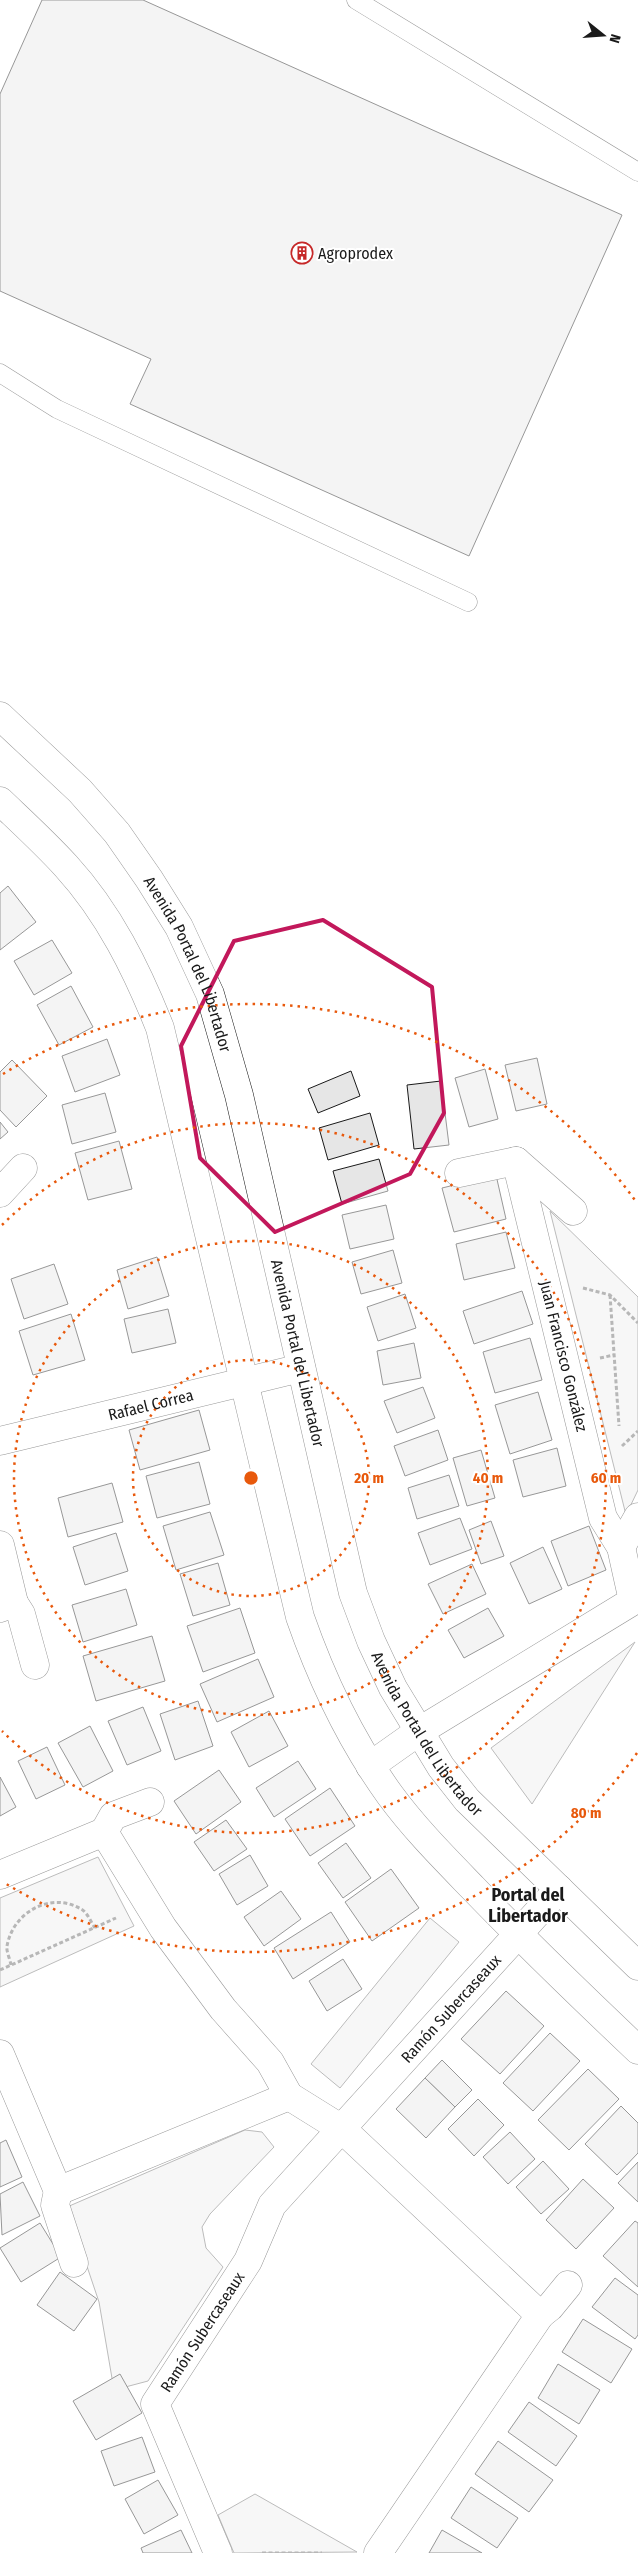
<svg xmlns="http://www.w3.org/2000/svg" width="638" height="2553" font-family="'Fira Sans Condensed',sans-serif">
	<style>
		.built { fill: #ededed; stroke: #6a6a6a }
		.building { fill: #e6e6e6; stroke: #1a1a1a }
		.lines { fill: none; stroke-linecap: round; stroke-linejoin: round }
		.lane-casing { stroke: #1a1a1a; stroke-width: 19 }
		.street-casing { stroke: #1a1a1a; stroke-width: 29 }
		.path { stroke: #5f5f5f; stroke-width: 3; stroke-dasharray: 4 2.5; stroke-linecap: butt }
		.lane { stroke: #fff; stroke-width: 18 }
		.street { stroke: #fff; stroke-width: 28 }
		.marked { fill: none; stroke: #c2185b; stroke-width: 4; stroke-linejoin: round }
		.ring { fill: none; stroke: #e8590c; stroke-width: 2.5; stroke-dasharray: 2.5 5 }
		.labels { text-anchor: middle; stroke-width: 4; stroke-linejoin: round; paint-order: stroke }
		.poi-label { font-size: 16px; fill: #1a1a1a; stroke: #fff; text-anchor: start }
		.street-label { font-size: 16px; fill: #1a1a1a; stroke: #fff }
		.neighbourhood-label { font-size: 18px; font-weight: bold; fill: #1a1a1a; stroke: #fff }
		.centre { fill: #e8590c; stroke: #fff; stroke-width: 2.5 }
		.ring-label { font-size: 15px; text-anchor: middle; font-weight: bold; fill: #e8590c; stroke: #fff; stroke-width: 4; stroke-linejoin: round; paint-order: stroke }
	</style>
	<rect width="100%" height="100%" fill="#fff"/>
	<g class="built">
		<path d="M550,1211L638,1297V1490L626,1515Z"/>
		<path d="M635,1642L532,1804L491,1748Z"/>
		<path d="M98,1857L134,1926L0,1987V1898Z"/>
		<path d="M430,1918L459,1942L340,2088L311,2064Z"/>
		<path d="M245,2130L262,2132L274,2147L210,2214L202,2227L206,2248L223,2267L148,2381L114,2390L99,2302L67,2207Z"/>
		<path d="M255,2494L357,2552L234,2553L218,2515Z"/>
	</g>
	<g class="building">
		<path d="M42,0H143L622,215L469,556L130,404L151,359L0,291V94Z"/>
		<path d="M8,886L36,922L0,950V893Z"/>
		<path d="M52,940L72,973L34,995L14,961Z"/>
		<path d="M71,986L93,1027L59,1045L37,1005Z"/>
		<path d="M107,1039L120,1075L75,1092L62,1056Z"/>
		<path d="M537,1058L547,1104L516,1111L505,1065Z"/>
		<path d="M12,1060L47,1096L16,1127L0,1110V1072Z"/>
		<path d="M485,1069L498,1119L469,1127L455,1078Z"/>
		<path d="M351,1071L360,1096L318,1113L308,1089Z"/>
		<path d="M441,1081L449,1145L414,1149L407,1085Z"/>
		<path d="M105,1093L116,1132L72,1144L62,1105Z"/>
		<path d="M370,1113L379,1145L328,1160L319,1128Z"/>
		<path d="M0,1122L8,1132L0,1139Z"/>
		<path d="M119,1141L132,1189L88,1200L75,1153Z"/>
		<path d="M379,1159L388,1191L342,1204L333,1171Z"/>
		<path d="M496,1175L506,1219L454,1232L442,1188Z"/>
		<path d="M386,1205L394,1239L350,1249L342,1215Z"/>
		<path d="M506,1232L515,1268L464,1280L456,1244Z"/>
		<path d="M393,1250L402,1283L361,1294L352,1262Z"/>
		<path d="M157,1257L169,1296L128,1309L117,1270Z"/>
		<path d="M54,1264L68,1304L24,1319L11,1279Z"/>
		<path d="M522,1291L533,1324L474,1344L463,1311Z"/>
		<path d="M405,1294L416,1328L378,1341L367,1307Z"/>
		<path d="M168,1309L176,1343L132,1353L124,1319Z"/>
		<path d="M71,1314L85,1360L33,1375L19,1331Z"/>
		<path d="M530,1338L542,1380L495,1393L483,1352Z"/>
		<path d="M414,1343L421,1378L383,1385L377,1351Z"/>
		<path d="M423,1387L435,1418L397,1433L384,1401Z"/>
		<path d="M538,1392L552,1440L510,1454L495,1405Z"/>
		<path d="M199,1410L210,1450L140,1470L129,1430Z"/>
		<path d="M438,1430L448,1460L405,1476L394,1446Z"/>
		<path d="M557,1448L566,1486L523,1497L513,1460Z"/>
		<path d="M481,1450L495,1498L467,1506L453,1458Z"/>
		<path d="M199,1462L210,1504L157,1518L146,1476Z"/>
		<path d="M449,1475L459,1506L417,1519L408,1488Z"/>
		<path d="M112,1483L123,1522L68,1537L58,1498Z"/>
		<path d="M210,1512L224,1555L176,1570L163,1526Z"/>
		<path d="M460,1518L472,1549L430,1565L418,1533Z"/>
		<path d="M491,1521L504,1556L481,1564L469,1530Z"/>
		<path d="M589,1526L606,1570L568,1586L551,1541Z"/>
		<path d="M116,1533L128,1571L85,1585L73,1547Z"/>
		<path d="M543,1547L562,1589L529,1604L510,1563Z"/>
		<path d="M218,1563L230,1605L193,1616L180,1574Z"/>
		<path d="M472,1564L486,1594L443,1614L428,1584Z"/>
		<path d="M126,1589L137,1625L83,1642L72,1605Z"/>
		<path d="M240,1608L255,1653L203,1672L187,1626Z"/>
		<path d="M488,1608L504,1636L464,1658L448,1630Z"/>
		<path d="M152,1636L165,1681L96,1701L83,1656Z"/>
		<path d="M258,1659L274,1697L217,1722L200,1684Z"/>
		<path d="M198,1701L213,1746L175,1760L160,1714Z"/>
		<path d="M143,1707L161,1751L127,1765L108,1721Z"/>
		<path d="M269,1711L288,1746L249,1767L231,1732Z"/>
		<path d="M90,1726L113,1771L83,1787L58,1743Z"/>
		<path d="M47,1747L65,1785L36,1799L18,1761Z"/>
		<path d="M298,1761L316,1789L274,1817L256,1788Z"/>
		<path d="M219,1770L241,1802L196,1834L174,1801Z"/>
		<path d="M0,1777L16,1807L0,1816Z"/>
		<path d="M330,1788L355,1826L310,1856L285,1819Z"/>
		<path d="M226,1820L247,1849L214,1871L194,1842Z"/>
		<path d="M346,1843L371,1878L343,1898L318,1863Z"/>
		<path d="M250,1855L268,1886L237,1905L219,1874Z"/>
		<path d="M391,1869L419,1908L372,1941L345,1902Z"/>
		<path d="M281,1891L301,1919L264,1946L244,1917Z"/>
		<path d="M331,1912L350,1942L293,1979L274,1948Z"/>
		<path d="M343,1959L362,1989L327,2011L309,1981Z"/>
		<path d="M506,1991L544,2026L500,2074L461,2039Z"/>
		<path d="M550,2033L580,2061L533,2111L503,2083Z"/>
		<path d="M442,2060L472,2090L455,2107L425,2078Z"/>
		<path d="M588,2069L619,2099L569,2150L538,2120Z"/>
		<path d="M425,2078L455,2107L426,2138L396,2109Z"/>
		<path d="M478,2099L504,2125L474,2156L448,2129Z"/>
		<path d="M621,2106L638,2123V2153L617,2175L585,2144Z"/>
		<path d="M510,2132L535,2159L508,2184L483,2157Z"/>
		<path d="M6,2140L22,2177L0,2187V2143Z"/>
		<path d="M543,2161L569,2189L541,2214L516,2187Z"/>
		<path d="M638,2162V2202L618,2183Z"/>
		<path d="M583,2179L614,2208L576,2249L546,2220Z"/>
		<path d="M23,2182L40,2216L2,2235L0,2194Z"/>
		<path d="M635,2221L638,2223V2287L603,2256Z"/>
		<path d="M40,2223L61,2257L21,2282L0,2248Z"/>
		<path d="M60,2272L97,2299L74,2331L37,2305Z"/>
		<path d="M615,2278L638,2295V2335L635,2339L592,2307Z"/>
		<path d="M583,2319L632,2349L611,2383L562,2352Z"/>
		<path d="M558,2364L600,2390L579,2424L538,2398Z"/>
		<path d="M120,2374L142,2413L96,2440L73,2401Z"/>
		<path d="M529,2402L577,2436L556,2466L508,2432Z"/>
		<path d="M142,2437L155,2472L114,2486L101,2451Z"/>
		<path d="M498,2441L553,2480L529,2512L475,2474Z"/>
		<path d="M158,2480L178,2515L144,2534L125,2499Z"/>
		<path d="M471,2487L518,2518L497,2548L451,2518Z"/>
		<path d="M181,2530L192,2553H143L141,2548Z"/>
		<path d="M442,2530L482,2553H429Z"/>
	</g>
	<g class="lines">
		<g class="lane-casing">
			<g id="lane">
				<path d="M356,0L638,172"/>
				<path d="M0,373L57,409L468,602"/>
			</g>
		</g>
		<g class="street-casing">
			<g id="street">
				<path id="s1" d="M0,716L80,791L117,833L149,879L179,927L210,994L239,1095L353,1593L371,1641L393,1688L441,1767L467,1800L638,1966"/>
				<path d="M0,801C22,822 45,843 66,866C109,913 137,970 160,1028L300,1617C322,1680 351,1741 390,1795C415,1829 444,1858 473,1888C527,1944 582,1997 638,2050"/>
				<path d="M459,1173L516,1161L573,1211"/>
				<path d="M0,1193L23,1168"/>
				<path id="s2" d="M0,1441L301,1368"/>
				<path d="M0,1545L14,1603L0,1608"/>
				<path d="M621,1547L638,1517"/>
				<path d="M14,1603L21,1614L35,1665"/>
				<path d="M370,1766L418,1732L633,1601L621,1547L603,1518L516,1161"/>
				<path d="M104,1832L113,1816L150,1802"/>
				<path d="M0,1875L104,1832L163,1928L223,2009L270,2062L289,2096L342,2129L540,2315L378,2553"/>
				<path d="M0,2054L58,2191L289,2096"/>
				<path d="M58,2191L55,2205L74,2263"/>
				<path d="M540,2315L550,2307L568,2285"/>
				<path id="s3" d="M218,2553L155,2404L248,2261L272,2205L559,1889"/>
			</g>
		</g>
		<g class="path">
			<path d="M583,1288L610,1295L638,1323"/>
			<path d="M610,1295L619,1426"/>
			<path d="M600,1358L614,1355"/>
			<path d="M622,1446L638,1431"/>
			<path d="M11,1965C10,1959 6,1951 7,1946C13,1912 51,1891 81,1909C87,1912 91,1922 95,1928"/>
			<path d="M0,1970L116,1918"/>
			<path d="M262,2553H322"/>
		</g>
		<use href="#lane" class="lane"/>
		<use href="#street" class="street"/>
	</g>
	<path d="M0 0H638V2553H0ZM323,920L432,987L444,1113L410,1174L275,1232L200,1158L181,1046L234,941Z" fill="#fff" fill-opacity=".55" fill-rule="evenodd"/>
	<path class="marked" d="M323,920L432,987L444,1113L410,1174L275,1232L200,1158L181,1046L234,941Z"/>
	<g class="ring">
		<circle cx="251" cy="1478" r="118"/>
		<circle cx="251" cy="1478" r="237"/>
		<path d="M2 1225A355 355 0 1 1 2 1731"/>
		<path d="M637 1753A474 474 0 0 1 3 1882M3 1074A474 474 0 0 1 637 1203"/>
	</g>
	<defs>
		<g id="building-ring" transform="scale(1.125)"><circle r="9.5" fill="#fff" stroke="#c62828" stroke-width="1.5"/><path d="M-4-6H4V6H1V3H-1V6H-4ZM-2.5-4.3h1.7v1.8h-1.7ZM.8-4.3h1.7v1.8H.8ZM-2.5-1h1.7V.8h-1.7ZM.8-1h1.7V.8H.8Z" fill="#c62828"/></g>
	</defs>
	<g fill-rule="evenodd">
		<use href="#building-ring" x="302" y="253"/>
	</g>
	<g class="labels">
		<g class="poi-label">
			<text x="318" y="259">Agroprodex</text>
		</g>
		<g class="street-label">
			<text dy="6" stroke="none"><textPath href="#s1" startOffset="316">Avenida Portal del Libertador</textPath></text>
			<text dy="6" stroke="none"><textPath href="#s1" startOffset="722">Avenida Portal del Libertador</textPath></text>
			<text transform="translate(564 1356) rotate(76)" y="6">Juan Francisco González</text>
			<text dy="6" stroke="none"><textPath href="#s2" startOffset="155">Rafael Correa</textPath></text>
			<text dy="6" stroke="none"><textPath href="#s1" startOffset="1128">Avenida Portal del Libertador</textPath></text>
			<text dy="6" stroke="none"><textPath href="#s3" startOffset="659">Ramón Subercaseaux</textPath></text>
			<text dy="6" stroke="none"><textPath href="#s3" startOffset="248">Ramón Subercaseaux</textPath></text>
		</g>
		<g class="neighbourhood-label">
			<text x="528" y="1901">Portal del<tspan x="528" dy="21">Libertador</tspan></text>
		</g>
	</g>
	<circle cx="251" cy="1478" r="8" class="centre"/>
	<g class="ring-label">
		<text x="369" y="1483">20 m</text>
		<text x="488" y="1483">40 m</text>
		<text x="606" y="1483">60 m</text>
		<text x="586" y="1818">80 m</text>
	</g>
	<g transform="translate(603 35) rotate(107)" stroke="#ffffff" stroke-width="4" paint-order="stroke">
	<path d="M0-4L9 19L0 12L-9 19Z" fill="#1a1a1a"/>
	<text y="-8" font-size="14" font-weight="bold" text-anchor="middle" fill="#1a1a1a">N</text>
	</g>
</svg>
